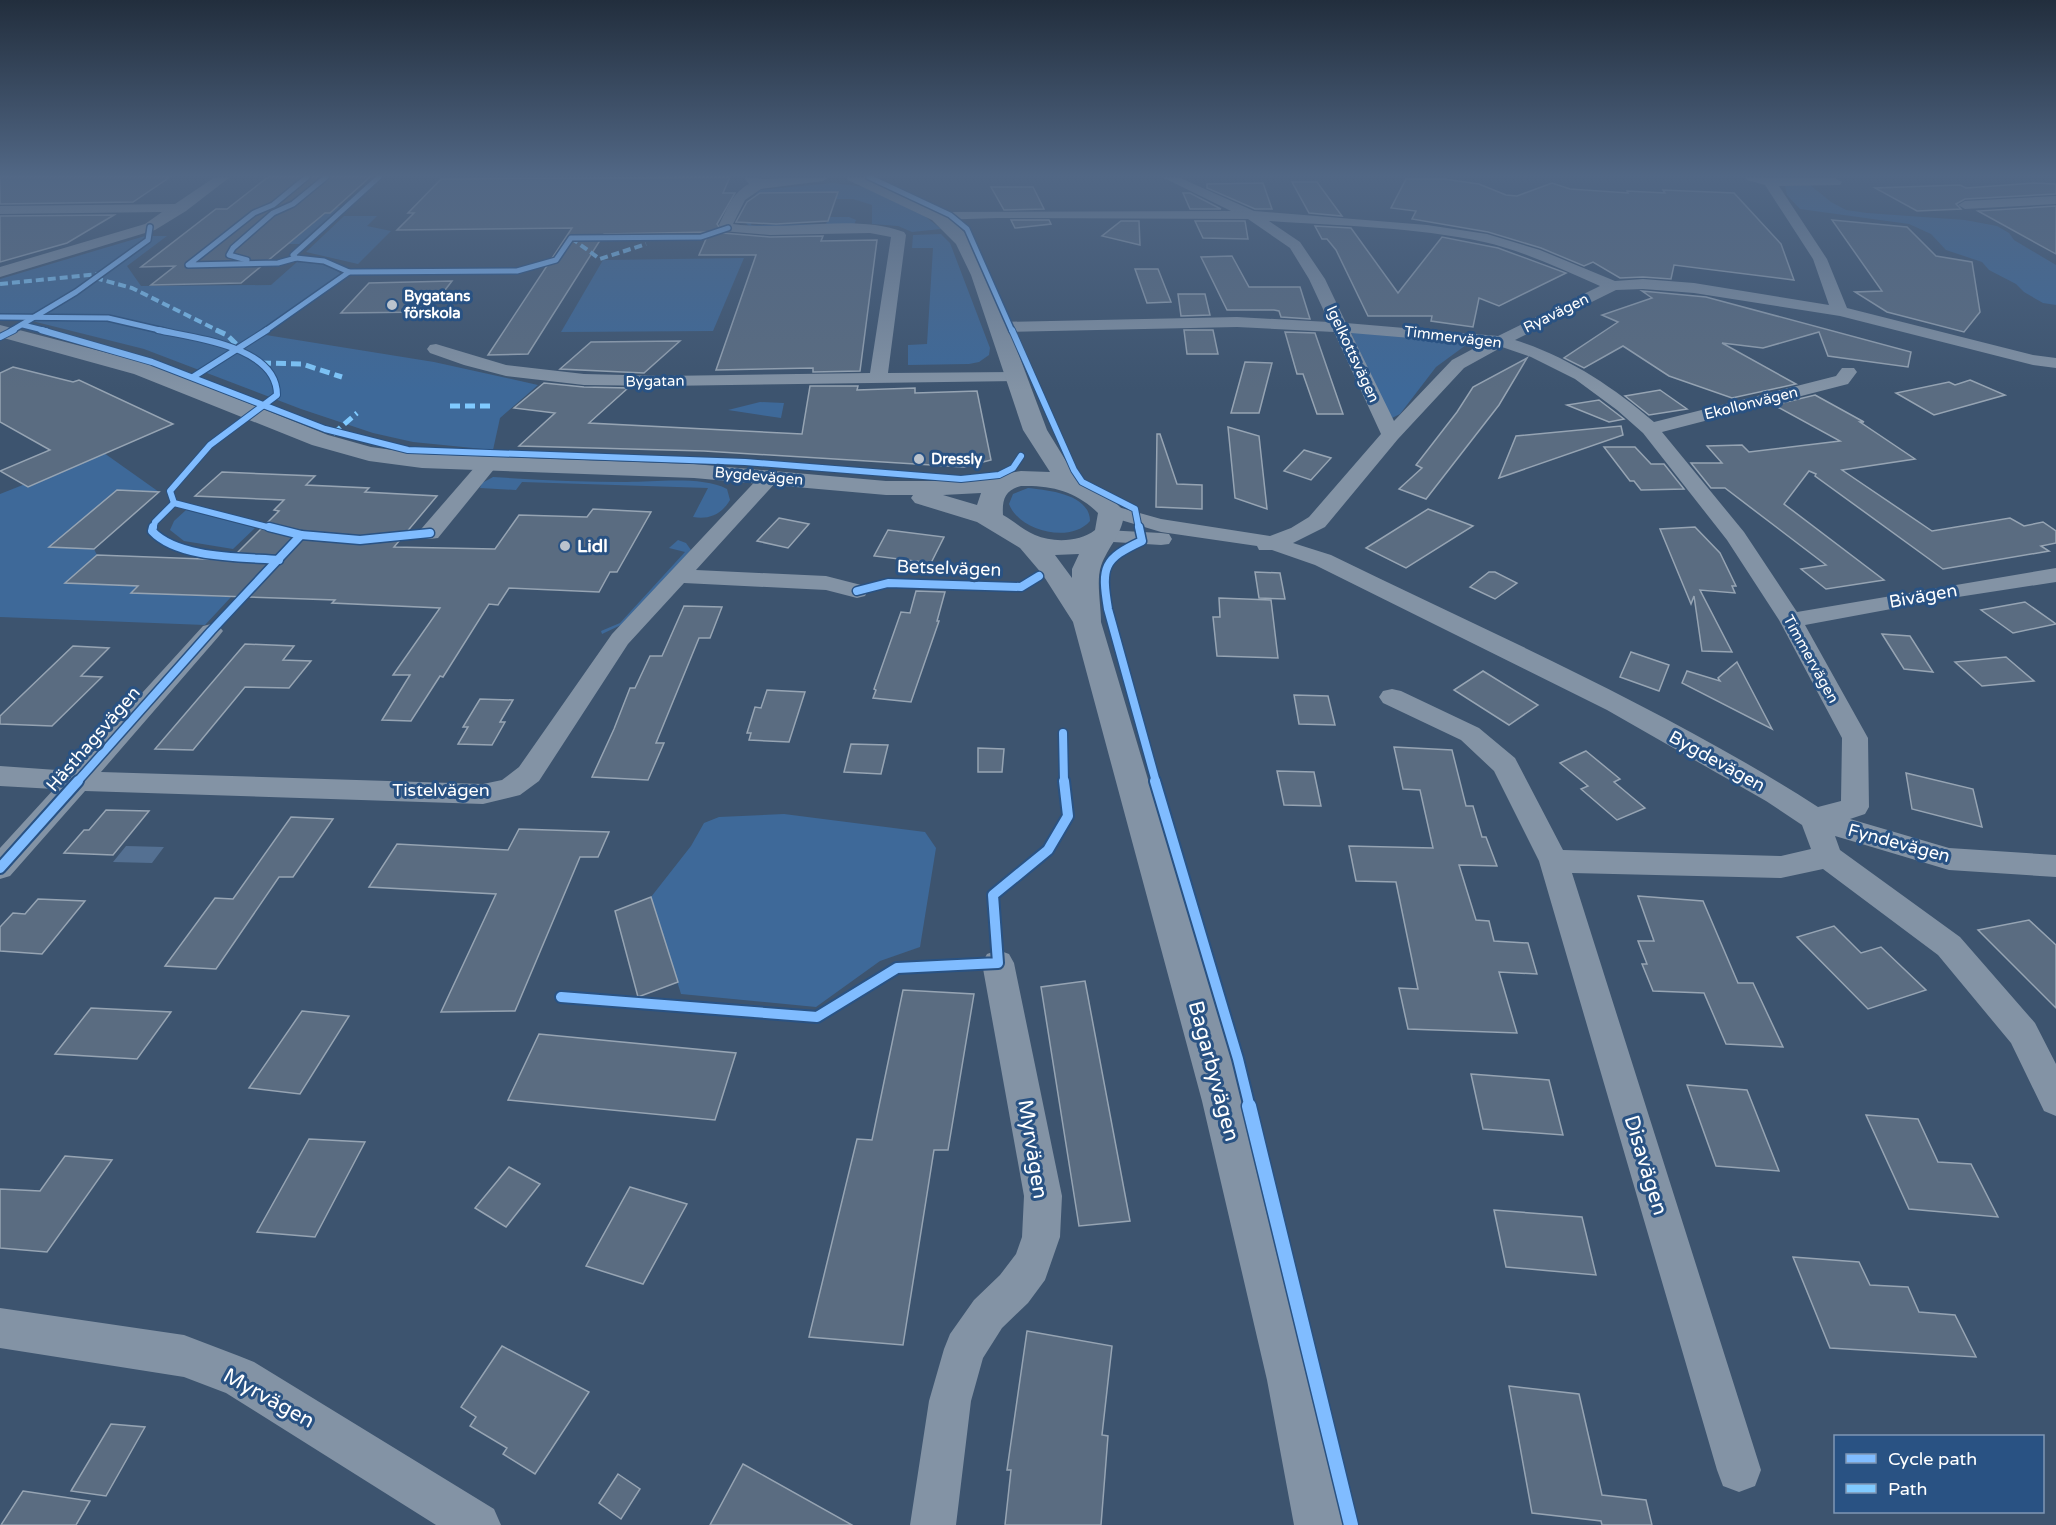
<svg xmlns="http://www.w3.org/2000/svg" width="2056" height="1525" font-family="'Varela Round',sans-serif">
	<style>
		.green { fill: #3e6999 }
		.water { fill: #547092 }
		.building { fill: #5a6c81; stroke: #96a4b3; stroke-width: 1.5 }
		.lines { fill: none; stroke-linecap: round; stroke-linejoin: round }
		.minor { fill: #8393a5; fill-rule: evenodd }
		.tertiary { fill: #8393a5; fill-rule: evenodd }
		.quiet-far1 { stroke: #80caff; stroke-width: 4; stroke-dasharray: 8 4; stroke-linecap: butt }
		.quiet { stroke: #80caff; stroke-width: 5; stroke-dasharray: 10 5; stroke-linecap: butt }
		.cycleway-far4-casing { stroke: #295283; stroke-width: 8 }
		.cycleway-far3-casing { stroke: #295283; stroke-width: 8 }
		.cycleway-far2-casing { stroke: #295283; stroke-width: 11 }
		.cycleway-far1-casing { stroke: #295283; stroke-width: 14 }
		.cycleway-casing { stroke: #295283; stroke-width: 17 }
		.cycleway-far4 { stroke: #80bcff; stroke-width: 5 }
		.cycleway-far3 { stroke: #80bcff; stroke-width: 6 }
		.cycleway-far2 { stroke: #80bcff; stroke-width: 8 }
		.cycleway-far1 { stroke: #80bcff; stroke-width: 10 }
		.cycleway { stroke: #80bcff; stroke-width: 14 }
		.poi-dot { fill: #bbc3cd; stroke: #295283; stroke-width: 2 }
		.labels { text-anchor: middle; stroke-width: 6; stroke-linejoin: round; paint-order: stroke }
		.far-poi-label { font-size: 15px; font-weight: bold; fill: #fff; stroke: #295283; text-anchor: start }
		.far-street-label { font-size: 15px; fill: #fff; stroke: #295283 }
		.poi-label { font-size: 18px; font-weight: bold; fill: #fff; stroke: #295283; text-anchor: start }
		.street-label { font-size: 18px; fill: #fff; stroke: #295283 }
		.near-street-label { font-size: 21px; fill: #fff; stroke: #295283 }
	</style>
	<rect width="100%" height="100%" fill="#3d546f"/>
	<g class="green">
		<path d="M833,183L865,187L926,217L941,229L912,232L898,226L872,224V205L853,199H836L837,192L763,193L751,225L826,224L829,217H849L856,220L854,225L749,226L744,221L756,194L760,190Z"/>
		<path d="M1809,184L1831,202L1846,210L1867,213L1965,220L1997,226L2009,233L2014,240L2056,265V305L2043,303L2024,292L2016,284L1989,270L1982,262L1946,250L1931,234L1909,224L1800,209L1787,195L1785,186Z"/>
		<path d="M330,205L343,208L302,244H287Z"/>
		<path d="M344,216H377L367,226L391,231L358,264L306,252Z"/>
		<path d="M941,234L950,243L990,348L989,355L979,362L969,364L908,365V345L927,344L933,248H912L913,235Z"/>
		<path d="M145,236H167L127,266L141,286L271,285L297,262L324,263L345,276L266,335L434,362L538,385L500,418L493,450L413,442L373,433L301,409L144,349L0,313V279Z"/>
		<path d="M744,258L713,331L561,332L603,260Z"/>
		<path d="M1350,330L1443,340L1466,345L1436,367L1400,414L1392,418L1380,399Z"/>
		<path d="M760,402L784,403L781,418L728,410Z"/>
		<path d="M104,453L159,492L117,490L50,547L94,549L97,555L65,583L138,586L133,593L231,597L205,625L0,617V494Z"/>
		<path d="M493,477C537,480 582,482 627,482C656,482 702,476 727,489L730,500C722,514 709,520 693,517L708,488L522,482L516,490L480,488L482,483Z"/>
		<path d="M1028,488C1047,490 1090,494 1090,521C1070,544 1019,531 1009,504L1013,494Z"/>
		<path d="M186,510L255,528L233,549L184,541L170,530L174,521Z"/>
		<path d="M678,540L686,543L691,550L623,624L602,634L601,631L620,623L685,552L669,548Z"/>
		<path d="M784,814L925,832L936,848L920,947L880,961L816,1007L681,994L651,897L691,846L704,823L719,817Z"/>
	</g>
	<path class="water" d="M126,846L164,847L152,863L113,862Z"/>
	<g class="building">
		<path d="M0,177H170L133,202L0,204Z"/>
		<path d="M268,177H370L330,213H325L241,283L151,285L175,266L141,267L216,209H227Z"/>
		<path d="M730,177L723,193H735L717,224L723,233L770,237L823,236L821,241L877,240L860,371L813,372V368L716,370L756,255H699L709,232L604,234L528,354L488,355L572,228L397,230L414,213H408L441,179Z"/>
		<path d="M1406,179H1444L1479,184L1506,195L1517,196L1552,183L1570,189L1628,193L1627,191L1665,193L1663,190L1734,193L1781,244L1794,280L1674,265L1671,279L1643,277L1620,278L1593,262L1584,266L1541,248L1488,232L1412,219L1416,211L1391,208Z"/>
		<path d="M1292,182H1317L1342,216L1309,213Z"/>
		<path d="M1263,183L1272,209H1255L1207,188V184Z"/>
		<path d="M2034,183L2056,184V194L1965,199L1956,204L1961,209L1917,211L1875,188L1960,185L1966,188Z"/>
		<path d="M991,187H1033L1044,209L1004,210Z"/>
		<path d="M838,192L828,221L776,224L736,222L747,202L760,193Z"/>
		<path d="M1183,193H1190L1221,209H1190Z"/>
		<path d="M2056,206V254L1978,211Z"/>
		<path d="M114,215L67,243L0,262V216Z"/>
		<path d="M1011,220H1049L1051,224L1015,228Z"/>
		<path d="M1832,220L1907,227L1936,256L1972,262L1980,312L1964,332L1887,312L1855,292L1882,291Z"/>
		<path d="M1121,221H1139L1140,245L1102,236Z"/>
		<path d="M1195,221H1245L1248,239L1203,238Z"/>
		<path d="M1315,226L1351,228L1398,293L1442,237L1498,248L1566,273L1499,306L1479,298L1473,327L1431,321L1432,316H1368L1336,250L1327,239H1322Z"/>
		<path d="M1232,256L1249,287H1300L1310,319L1281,317L1279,311L1274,310H1227L1201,257Z"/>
		<path d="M1135,269H1158L1171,302L1147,303Z"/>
		<path d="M452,281L428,312L341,313L369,283Z"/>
		<path d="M1642,291L1706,297L1911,352L1908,367L1828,356L1819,332L1763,348L1722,343L1796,384L1732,398L1669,376L1623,346L1584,368L1564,358L1618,322L1602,315L1652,298Z"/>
		<path d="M1178,294H1205L1210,315L1181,316Z"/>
		<path d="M1184,330H1213L1218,354H1187Z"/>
		<path d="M1285,332L1315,333L1343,414H1317L1303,374H1297Z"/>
		<path d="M680,341L644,373L560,369L591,342Z"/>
		<path d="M1527,358L1499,405L1426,499L1399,489L1422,468L1416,465L1457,412L1473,387Z"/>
		<path d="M1245,362L1272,363L1259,413H1231Z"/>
		<path d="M13,367L73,382L79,380L173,424L28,487L0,471L50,450L0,422V373Z"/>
		<path d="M1970,380L2005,395L1934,415L1896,393L1949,382L1955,385Z"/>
		<path d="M544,383L584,387L628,388L589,423L802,434L810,386H858L857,390L915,388V393L977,391L991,460L964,467L704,451L519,446L555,413L514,408Z"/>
		<path d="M1660,390L1687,409L1649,415L1625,396Z"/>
		<path d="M1815,395L1864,422H1860L1915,459L1842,470L1932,531L2010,518L2024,526L2043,522L2056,531V543L2041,546L2049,551L1943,569L1815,476L1816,474L1809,471L1784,504L1884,580L1826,589L1801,569L1826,565L1725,488H1711L1691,463H1722L1707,446L1742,445L1749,452L1840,441L1774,405Z"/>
		<path d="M1599,400L1624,419L1609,422L1567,405Z"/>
		<path d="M1621,426L1623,435L1499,478L1516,436Z"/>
		<path d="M1228,427L1259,436L1267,509L1235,498Z"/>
		<path d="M1157,434H1160L1177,484L1202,485V509L1156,507Z"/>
		<path d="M1604,447H1635L1651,464H1664L1684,489L1641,490L1634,481H1630Z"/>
		<path d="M1304,450L1331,458L1311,480L1284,471Z"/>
		<path d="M222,472L315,476L306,485L369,488L365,492L437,496L394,547L495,549L519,515L587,517L593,509L651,512L617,572H610L599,592L509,588L498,605L489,604L443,677L440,676L411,721L382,720L410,675H393L440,608L332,603L335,600L131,593L138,586L65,583L97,555L230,560L279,511L274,510L284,500L195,496Z"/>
		<path d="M117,490L159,492L94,549L49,547Z"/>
		<path d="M1428,509L1473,526L1406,568L1366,548Z"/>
		<path d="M779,518L809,524L788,548L757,541Z"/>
		<path d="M1695,527L1720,553L1736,586H1732L1735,593L1700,590L1732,652L1702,651L1694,596L1691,604L1660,529Z"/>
		<path d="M888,530L944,537L931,563L874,556Z"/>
		<path d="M1255,572L1280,573L1285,599L1259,598Z"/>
		<path d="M1489,572H1495L1517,583L1495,599L1470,587Z"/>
		<path d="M916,591L945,592L937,621H939L911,702L873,698L876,690L874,689L901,612L910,613Z"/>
		<path d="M1219,598L1271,600L1278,658L1217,656L1213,617H1220Z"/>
		<path d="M2025,602L2056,624L2013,633L1981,610Z"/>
		<path d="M684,606L722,607L710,638H699L656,743H664L648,780L592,777L614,729L630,688H635L650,656H662Z"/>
		<path d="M1882,634L1910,636L1933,672L1904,669Z"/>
		<path d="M245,644L294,646L283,660L311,661L289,688L245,687L193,750L155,749Z"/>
		<path d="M73,646L109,648L81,676L102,677L52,726L0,724V716Z"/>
		<path d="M1631,652L1669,665L1659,691L1620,677Z"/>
		<path d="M2006,657L2034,681L1982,686L1955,662Z"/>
		<path d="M1737,662L1772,729L1682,683L1687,671L1720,681L1718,678Z"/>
		<path d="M1483,671L1538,705L1509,725L1454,690Z"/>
		<path d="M767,690L805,692L789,742L749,740L751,733H747L755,707L761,708Z"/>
		<path d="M1294,695L1328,696L1335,725L1299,724Z"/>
		<path d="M480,699L513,700L500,722H505L492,745L458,744L468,727H463Z"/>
		<path d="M851,744L888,745L881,774L844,772Z"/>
		<path d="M1394,747L1452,750L1466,806H1473L1482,837H1486L1497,866L1459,865L1476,920L1489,921L1494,941L1528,943L1537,974L1499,972L1517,1033L1408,1029L1399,988L1418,989L1396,882L1356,881L1349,846L1433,848L1420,790L1403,789Z"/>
		<path d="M978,748L1004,749L1002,772H978Z"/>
		<path d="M1586,751L1620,779L1614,782L1645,808L1617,820L1581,789L1588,786L1560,763Z"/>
		<path d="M1277,771L1314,772L1321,806L1284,805Z"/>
		<path d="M1906,773L1973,789L1982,827L1912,809Z"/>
		<path d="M106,810L149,811L113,855L64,853L84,830H89Z"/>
		<path d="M291,817L333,819L293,877H279L216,969L165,966L215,898L233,899Z"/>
		<path d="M519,829L609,832L598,857H580L515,1011L441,1012L496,894L369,887L397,844L508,850Z"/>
		<path d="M1638,896L1703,901L1738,983H1753L1783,1047L1726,1044L1704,993L1653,991L1642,964H1647L1638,941H1654Z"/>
		<path d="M651,897L678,982L638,997L615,911Z"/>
		<path d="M38,899L85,901L42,954L0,951V927L13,913L25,914Z"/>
		<path d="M2029,920L2056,945V1008L1978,930Z"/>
		<path d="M1834,926L1861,953L1881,947L1926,990L1868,1009L1797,937Z"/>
		<path d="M1085,981L1130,1221L1079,1226L1041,987Z"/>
		<path d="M903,990L974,994L948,1150H934L903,1345L809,1337L857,1139L872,1140Z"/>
		<path d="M91,1008L171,1012L137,1059L55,1054Z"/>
		<path d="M302,1011L349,1016L300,1094L249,1088Z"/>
		<path d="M539,1034L549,1035L736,1053L715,1120L508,1100Z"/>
		<path d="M1471,1074L1549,1080L1563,1135L1483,1129Z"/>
		<path d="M1687,1085L1747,1090L1779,1171L1716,1166Z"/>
		<path d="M1866,1115L1918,1119L1938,1162L1971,1164L1998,1217L1909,1209Z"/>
		<path d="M309,1139L365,1142L315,1237L257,1232Z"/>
		<path d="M65,1156L112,1160L47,1252L0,1248V1189L40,1191Z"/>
		<path d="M509,1167L540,1184L506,1227L475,1208Z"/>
		<path d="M630,1187L687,1204L643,1284L586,1266Z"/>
		<path d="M1494,1210L1582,1217L1596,1275L1506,1267Z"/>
		<path d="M1793,1257L1859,1262L1870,1285L1908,1287L1919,1312L1955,1315L1976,1357L1830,1348Z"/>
		<path d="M1027,1331L1112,1346L1102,1435L1108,1436L1101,1525H1005L1011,1470H1007Z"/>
		<path d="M502,1346L589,1392L535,1474L503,1454L507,1448L470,1426L476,1417L461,1407Z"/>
		<path d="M1509,1386L1579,1394L1602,1495L1646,1500L1652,1525H1602L1601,1521L1532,1513Z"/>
		<path d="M111,1424L145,1427L106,1496L71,1491Z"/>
		<path d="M743,1464L852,1525H710Z"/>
		<path d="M618,1474L640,1489L621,1519L599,1503Z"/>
		<path d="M23,1491L90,1501L76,1525H1Z"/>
	</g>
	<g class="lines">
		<g class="minor">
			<path d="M215,177H230L186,211L155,230L0,277V267L145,224L162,212L0,214V206L175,204Z"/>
			<path d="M744,177L765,179L829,177L823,181L761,189L745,200L733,224C788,232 853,213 904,232L906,235L888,373L1015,372L1021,373L1024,377L1021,381L663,386L584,385L506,376L464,365L430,353L427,349L430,345L436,344L506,365L584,374L663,376L870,373L891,237L870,233L770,235L723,231L719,225C727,209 733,192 749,184Z"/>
			<path d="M1162,177H1178L1254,211L1427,225L1487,234L1540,250L1615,281L1643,279L1694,283L1829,305L1813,259L1765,185L1747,180L1746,177L1835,178L1842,182L1840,185L1779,186L1827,259L1847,308L2033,355L2056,358V368L2033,365L1840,316L1694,293L1643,289L1616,290L1515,340C1568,357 1612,386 1654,422L1836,376L1842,368H1854L1857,372L1848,384L1662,432L1744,532L1797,612L2056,568V582L1945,599L1805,625L1868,738L1869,807L1865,814L1850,819L1949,848L2056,855V877L1949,870L1835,836L1840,850L1960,937L2035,1023L2056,1064V1116L2044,1111L2011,1043L1938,955L1823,869L1781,878L1572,873L1761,1470L1755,1486L1739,1492L1723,1486L1717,1470L1539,861L1494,771L1461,740L1383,703L1379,697L1383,691L1392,689L1401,691L1479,728L1515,758L1563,850L1781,856L1811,849L1802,825L1766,801L1607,710L1315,565L1272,550H1259L1257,546L1161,532L1104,515L1101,511L1104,507L1111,505L1161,519L1270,536L1291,528L1309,517L1381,434L1334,332L1237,327L1000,332L992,327L1000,322L1237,317L1329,322L1309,279L1290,248L1248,219L997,218L938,220L931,216L938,212L1231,211ZM1269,221C1340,226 1414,227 1484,242C1524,251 1563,270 1600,286L1498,336L1346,323L1325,279L1300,242ZM1351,333L1482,344L1452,360L1394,421ZM1502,347L1531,357L1575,379L1617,410L1643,433L1727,540L1779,620L1842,738L1841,801L1818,807C1664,708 1495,635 1331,555L1293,543L1325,527L1398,439L1464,368Z"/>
			<path d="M2056,196V204L1965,209L1958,205L1965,201Z"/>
			<path d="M488,458L495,460L498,464L495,468L438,538L430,539L422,538L419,533L422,528L481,460Z"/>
			<path d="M770,471L777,473L780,477L777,481L696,570L826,576L865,586L868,591L865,596L857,598L826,590L684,583L628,644L539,781L520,795L483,804L85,791L10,876L0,879V848L54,789L0,786V766L71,771L203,626L211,624L219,626L223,631L219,636L101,772L483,784L502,780L519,767L612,634L763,473Z"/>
			<path d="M1105,530L1161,533L1169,534L1172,539L1169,544L1161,545L1097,541L1094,536L1097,531Z"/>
			<path d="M998,950L1009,954L1014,963L1062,1196L1060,1237L1045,1280L1028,1303L1002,1328L983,1358L971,1401L956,1525H910L929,1401L944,1349L950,1334L974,1300L1000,1275L1016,1254L1022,1237L1024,1196L982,963L987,954Z"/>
			<path d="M0,1308L184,1335L239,1356L254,1362L494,1509L501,1525H436L226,1393L184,1377L0,1348Z"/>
		</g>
		<path class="tertiary" d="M846,177H867L944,212L970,238L989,275L1047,430L1077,479L1103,490L1124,511C1124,533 1108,546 1101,566C1096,581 1101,605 1101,622L1244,1101L1319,1380L1350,1525H1294L1267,1380L1202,1101L1073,622L1043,575L1020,548L977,522L915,503L911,498L913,495H886L694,478L422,468L369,461L312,445L134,374L0,337V325L150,364L328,435L371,447L422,454L694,464L886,481H959L1021,471L1050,472L1023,430L971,275L956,244L932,220L848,180ZM1021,486C1051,485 1076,491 1098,513L1095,530C1080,542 1053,543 1035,535C1023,530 1014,521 1003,515C1002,500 1005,490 1021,486ZM981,493L977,505L943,495ZM1079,554L1072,569V578L1055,555Z"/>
		<g class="quiet-far1">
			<path d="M571,238L600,259L646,244"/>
			<path d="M95,278L132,288L219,331"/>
			<path d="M0,284L99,274"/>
		</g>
		<g class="quiet">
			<path d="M216,330L227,335L238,346"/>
			<path d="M261,363L302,364L342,377"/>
			<path d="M450,406H492"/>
			<path d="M333,434L357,413"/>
		</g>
		<g class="cycleway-far4-casing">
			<g id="cycleway-far4">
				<path d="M869,177L950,215L967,229L1012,331"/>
				<path d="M296,258L278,263L188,265L254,213L273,205L307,177"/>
				<path d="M247,260L229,255L233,248L273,213L293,204L326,177"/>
				<path d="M349,272L517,271L556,260L571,238L701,237L728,228"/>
				<path d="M0,317L108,318L164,331"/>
				<path d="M23,325L47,331"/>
				<path d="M11,331L76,292L148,240L150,227"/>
				<path d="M265,331L349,272L324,261L296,258L293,255L379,177"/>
			</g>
		</g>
		<g class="cycleway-far3-casing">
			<g id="cycleway-far3">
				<path d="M41,330L152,362L325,429L408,450L745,462L961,479L999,475L1013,468L1021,456"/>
				<path d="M158,330C194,338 277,346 277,395L210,445L170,491L174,503L275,529"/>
				<path d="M1012,330L1074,470L1082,482L1135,509L1139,529"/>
				<path d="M0,337L14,330"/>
				<path d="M193,377L267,330"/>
				<path d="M153,529L155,522L174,503"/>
			</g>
		</g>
		<g class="cycleway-far2-casing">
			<g id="cycleway-far2">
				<path d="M153,527L152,531C178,559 243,557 279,560"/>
				<path d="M1139,527L1142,541C1103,559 1101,567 1108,609L1156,782"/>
				<path d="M301,535L360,540L430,533"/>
				<path d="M857,591L888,583L1021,587L1039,576"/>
				<path d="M1063,733L1064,782"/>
				<path d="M77,782L211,631L301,535L269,527"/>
			</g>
		</g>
		<g class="cycleway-far1-casing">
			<g id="cycleway-far1">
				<path d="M1155,781L1238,1059L1250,1108"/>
				<path d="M0,868L78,781"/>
				<path d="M561,997L817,1017L897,968L998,963L993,895L1048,850L1068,816L1064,781"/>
			</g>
		</g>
		<g class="cycleway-casing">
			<path id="cycleway" d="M1249,1106L1351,1525"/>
		</g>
		<use href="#cycleway-far4" class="cycleway-far4"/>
		<use href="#cycleway-far3" class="cycleway-far3"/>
		<use href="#cycleway-far2" class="cycleway-far2"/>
		<use href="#cycleway-far1" class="cycleway-far1"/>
		<use href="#cycleway" class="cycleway"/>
	</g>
	<linearGradient id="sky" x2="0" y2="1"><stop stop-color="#222e3d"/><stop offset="0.45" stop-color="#516785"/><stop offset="1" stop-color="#516785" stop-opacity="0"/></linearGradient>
	<rect width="2056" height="390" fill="url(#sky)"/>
	<g class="poi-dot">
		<circle cx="392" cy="305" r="6"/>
		<circle cx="919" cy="459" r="6"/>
		<circle cx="565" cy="546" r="6"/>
	</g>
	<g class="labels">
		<g class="far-poi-label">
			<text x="404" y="301">Bygatans<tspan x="404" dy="17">förskola</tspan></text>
			<text x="931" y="464">Dressly</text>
		</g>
		<g class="far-street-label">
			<text transform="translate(1556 313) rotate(-26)" y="5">Ryavägen</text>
			<text transform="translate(1453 337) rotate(7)" y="5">Timmervägen</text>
			<text transform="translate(1353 354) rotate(65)" y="5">Igelkottsvägen</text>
			<text transform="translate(655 381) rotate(-1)" y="5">Bygatan</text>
			<text transform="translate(1751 403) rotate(-14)" y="5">Ekollonvägen</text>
			<text transform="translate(759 476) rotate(5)" y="5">Bygdevägen</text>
			<text transform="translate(1811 659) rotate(61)" y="5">Timmervägen</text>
		</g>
		<g class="poi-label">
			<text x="577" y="552">Lidl</text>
		</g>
		<g class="street-label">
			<text transform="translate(949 568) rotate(2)" y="6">Betselvägen</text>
			<text transform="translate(1923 596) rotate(-10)" y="6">Bivägen</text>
			<text transform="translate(93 739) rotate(-49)" y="6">Hästhagsvägen</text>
			<text transform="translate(1717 761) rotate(29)" y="6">Bygdevägen</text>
			<text x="441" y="796">Tistelvägen</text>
			<text transform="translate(1899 843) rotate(15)" y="6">Fyndevägen</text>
		</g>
		<g class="near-street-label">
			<text transform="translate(1214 1071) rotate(75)" y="7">Bagarbyvägen</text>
			<text transform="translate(1033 1149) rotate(81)" y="7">Myrvägen</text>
			<text transform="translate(1646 1165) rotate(73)" y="7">Disavägen</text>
			<text transform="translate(269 1398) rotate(29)" y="7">Myrvägen</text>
		</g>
	</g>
	<rect x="1834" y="1435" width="210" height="78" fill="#295283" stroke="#7f97b5" stroke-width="1.5"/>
	<rect x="1846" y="1454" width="30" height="9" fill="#80bcff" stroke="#7f97b5" stroke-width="1.5"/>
	<text x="1888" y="1465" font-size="18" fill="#ffffff">Cycle path</text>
	<rect x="1846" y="1484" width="30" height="9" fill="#80caff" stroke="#7f97b5" stroke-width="1.5"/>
	<text x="1888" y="1495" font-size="18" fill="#ffffff">Path</text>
</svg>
